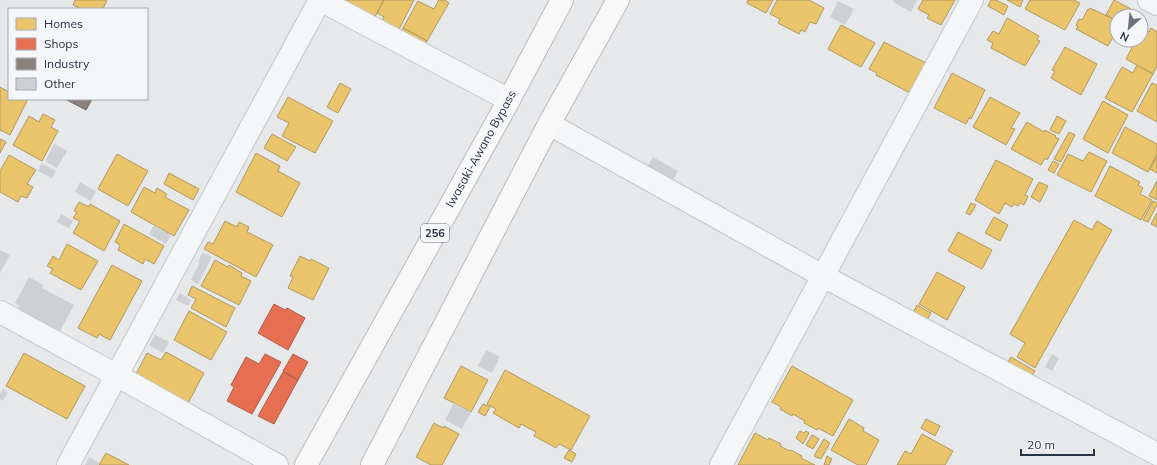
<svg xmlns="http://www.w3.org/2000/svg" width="1157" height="465" font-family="Mulish,sans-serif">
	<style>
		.homes { fill: #e9c46a; stroke: #b0995f }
		.shops { fill: #e76f51; stroke: #af5d4d }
		.industry { fill: #8a817c; stroke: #6e6a6c }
		.building { fill: #ced0d3 }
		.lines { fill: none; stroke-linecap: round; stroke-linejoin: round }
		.street-casing { stroke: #c4c6c8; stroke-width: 24 }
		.highway-casing { stroke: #b8bbbf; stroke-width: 24 }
		.street { stroke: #f5f6f7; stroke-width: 22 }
		.highway { stroke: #f8f8f8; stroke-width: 22 }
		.labels { text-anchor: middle; stroke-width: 4; stroke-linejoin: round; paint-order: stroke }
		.shield { fill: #f4f6f9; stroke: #676e7b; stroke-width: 1 }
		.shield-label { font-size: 11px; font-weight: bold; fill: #2b3445 }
		.street-label { font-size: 12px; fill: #2b3445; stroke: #f4f6f9 }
	</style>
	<rect width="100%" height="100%" fill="#e6e8ea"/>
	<g class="homes">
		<path d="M75,0H107L103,9H81L73,5Z"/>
		<path d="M341,0H384L372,22Z"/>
		<path d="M384,0H414L396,35L379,27L384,17L377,13Z"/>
		<path d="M439,0H445L449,3L427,41L403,28L418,1L434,9Z"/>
		<path d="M748,0H773L766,13L747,3Z"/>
		<path d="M777,0H809L824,8L816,24L810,22L805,32L801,30L799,34L778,23L780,19L770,14Z"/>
		<path d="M923,0H955L941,25L927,18L929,15L918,9Z"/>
		<path d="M991,0H996L1008,6L1004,15L988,6Z"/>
		<path d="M1007,0H1023L1020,7Z"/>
		<path d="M1030,0H1074L1080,3L1065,30L1025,9Z"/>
		<path d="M1114,0L1131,9L1127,16H1117V21L1106,15Z"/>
		<path d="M1090,8L1117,21V30L1108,46L1076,29L1078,27L1076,25L1079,19L1082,20L1088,9L1089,10Z"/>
		<path d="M1007,18L1039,36L1037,40L1040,41L1025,66L991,48L993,43L987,40L993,31L999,34Z"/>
		<path d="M841,25L875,43L861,67L828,49Z"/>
		<path d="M403,28L427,41L423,50L399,36Z"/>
		<path d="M1142,28L1149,32L1151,28L1157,32V66L1153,74L1126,59L1136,40H1141V31Z"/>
		<path d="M884,42L926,63L910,93L876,75L877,73L869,69Z"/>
		<path d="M1065,47L1097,64L1081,95L1051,78L1055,71L1052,70Z"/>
		<path d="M1137,65L1153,74L1132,112L1105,98L1122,67L1133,73Z"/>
		<path d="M952,73L985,90L971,119L969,118L966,124L934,108Z"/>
		<path d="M340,83L351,89L338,113L327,107Z"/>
		<path d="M1152,83L1157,85V122L1137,111Z"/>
		<path d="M0,87L9,92V99H23L27,101L10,135L0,130Z"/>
		<path d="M288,97L333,121L315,153L282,136L289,123L277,117Z"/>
		<path d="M990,97L1020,113L1011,128L1015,129L1006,145L973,127Z"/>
		<path d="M1103,101L1128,115L1108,153L1083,139Z"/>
		<path d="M43,114L55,120L51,127L58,131L42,161L13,145L29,116L39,122Z"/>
		<path d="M1057,116L1066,121L1059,134L1050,130Z"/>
		<path d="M1027,122L1044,132L1045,130L1056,136L1055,137L1059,139L1047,160L1045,158L1041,165L1011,149Z"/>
		<path d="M1125,127L1157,144V154L1148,172L1112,153Z"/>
		<path d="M1069,132L1075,135L1061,162L1054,159Z"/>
		<path d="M272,134L296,147L287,161L264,148Z"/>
		<path d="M0,139L6,142L0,153Z"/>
		<path d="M1089,152L1107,161L1091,192L1057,175L1068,154L1083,161Z"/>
		<path d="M256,153L280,166L278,171L300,183L282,217L236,192Z"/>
		<path d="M117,154L148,171L128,206L98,189Z"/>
		<path d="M9,155L36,170L27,184L33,187L27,198L21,196L18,202L0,192V171Z"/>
		<path d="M1157,156V173L1150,169Z"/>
		<path d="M996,160L1033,179L1025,195L1028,196L1024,205L1020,203L1018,206L1014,204L1012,207L1005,203L999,214L975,200Z"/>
		<path d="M1053,161L1059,164L1054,173L1048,170Z"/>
		<path d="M1110,166L1140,182L1138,185L1143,188L1140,194L1152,200L1141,220L1095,196Z"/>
		<path d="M169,173L199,189L193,200L164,184Z"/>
		<path d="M1157,181V200L1149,196Z"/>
		<path d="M1039,182L1048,186L1040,202L1031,197Z"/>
		<path d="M144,187L155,193L157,188L167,194L165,197L189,210L174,236L131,212Z"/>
		<path d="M1153,201L1157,203V205L1148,222L1143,220Z"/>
		<path d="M79,202L89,207L90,204L120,221L104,251L73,233L80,221L73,218L77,212L74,211Z"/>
		<path d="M971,203L976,205L970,215L966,213Z"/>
		<path d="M1157,213V227L1151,224Z"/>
		<path d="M994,217L1008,225L1000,241L985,233Z"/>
		<path d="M1074,220L1092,230L1097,221L1112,230L1035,368L1017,357L1025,343L1010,334Z"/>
		<path d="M225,221L237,227L239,222L249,227L247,232L273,245L256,277L204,249L208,242L213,244Z"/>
		<path d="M124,224L164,246L154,264L145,259L143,264L118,250L120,245L115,242Z"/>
		<path d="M958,232L992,250L982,269L948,251Z"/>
		<path d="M67,244L98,261L81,290L50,273L53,269L47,266L53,256L59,260Z"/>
		<path d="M300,256L310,261L311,259L329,268L313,300L288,288L293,277L290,276Z"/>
		<path d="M215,260L228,267L229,265L242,273L241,276L251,281L239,305L201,286Z"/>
		<path d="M112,265L142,281L110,340L99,334L97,338L78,328Z"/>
		<path d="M937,272L965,287L947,320L919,304Z"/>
		<path d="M192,286L235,308L226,327L191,308L196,299L188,295Z"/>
		<path d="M917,305L931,313L926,322L912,315Z"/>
		<path d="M189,311L227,332L211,360L174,340Z"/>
		<path d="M166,352L204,373L187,405L136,374L147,353L161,360Z"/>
		<path d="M24,353L85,386L67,419L6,386Z"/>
		<path d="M1011,357L1035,371L1031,377L1007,363Z"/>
		<path d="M461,366L488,380L471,412L444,398Z"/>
		<path d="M792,366L853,400L833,436L818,428L817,430L804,423L805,421L793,414L792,416L780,409L781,407L772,402Z"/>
		<path d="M505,370L590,416L571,450L559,444L556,448L534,436L536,432L521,424L519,428L493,413L496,409L487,404Z"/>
		<path d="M483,404L490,407L485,416L478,412Z"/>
		<path d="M849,419L864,428L863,431L879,440L866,465H858L831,450Z"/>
		<path d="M926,419L940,426L935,436L921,428Z"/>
		<path d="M434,423L443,428L444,426L459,434L442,465H431L416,457Z"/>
		<path d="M800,431L804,433L806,431L809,433L803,444L796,438Z"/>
		<path d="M755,433L768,440L769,438L781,444L780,446L790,451L791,450L802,456L801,458L815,465H738Z"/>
		<path d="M922,434L953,451L945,465H897L905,451L911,454Z"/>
		<path d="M812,435L819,439L813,449L806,445Z"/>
		<path d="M824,439L830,443L821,459L814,456Z"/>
		<path d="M569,450L576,454L572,462L564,458Z"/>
		<path d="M106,453L129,465H99Z"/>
		<path d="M827,456L832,459L829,465H824Z"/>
	</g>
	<g class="shops">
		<path d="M274,304L285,310L287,308L305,318L288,350L258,333Z"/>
		<path d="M265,354L281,362L252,414L227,401L234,387L231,385L246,357L259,364Z"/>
		<path d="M293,354L308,362L298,380L283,371Z"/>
		<path d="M283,372L298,380L274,424L258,416Z"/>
	</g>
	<path class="industry" d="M65,99H92L86,110Z"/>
	<g class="building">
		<path d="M894,0H917L911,12L893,2Z"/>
		<path d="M838,1L854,9L845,25L830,17Z"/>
		<path d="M54,144L67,151L57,168L45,161Z"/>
		<path d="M653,157L678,171L669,186L644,173Z"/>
		<path d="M42,163L56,171L52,178L38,171Z"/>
		<path d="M80,182L96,191L91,201L75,192Z"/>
		<path d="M61,214L73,221L69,228L57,222Z"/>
		<path d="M154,225L171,235L166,244L149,234Z"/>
		<path d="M0,250L10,255L0,273Z"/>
		<path d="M203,252L212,257L198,284L191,280L200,262L198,261Z"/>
		<path d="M29,277L43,285L42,288L74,305L58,335L16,312L20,306L15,303Z"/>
		<path d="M180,293L191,300L188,306L176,300Z"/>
		<path d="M155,335L169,342L163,353L149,345Z"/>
		<path d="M486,350L500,357L492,373L478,366Z"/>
		<path d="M1052,354L1059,358L1052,371L1045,367Z"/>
		<path d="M3,389L8,392L3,401L0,399V394Z"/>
		<path d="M454,403L471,412L462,429L445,420Z"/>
		<path d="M89,457L99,463L98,465H85Z"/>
	</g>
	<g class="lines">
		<g class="street-casing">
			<g id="street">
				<path d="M1149,0L1157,4"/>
				<path d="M549,124L823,276L1157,454"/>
				<path d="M0,312L116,375L277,465"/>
				<path d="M68,465L320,0L509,100"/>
				<path d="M721,465L972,0"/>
			</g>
		</g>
		<g class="highway-casing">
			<g id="highway">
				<path d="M306,465L509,100L562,0"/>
				<path d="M372,465L549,124L618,0"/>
			</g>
		</g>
		<use href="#street" class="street"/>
		<use href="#highway" class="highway"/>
	</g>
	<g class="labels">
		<rect class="shield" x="421" y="224" width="28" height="18" rx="3"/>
		<g class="shield-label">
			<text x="435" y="237">256</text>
		</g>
		<g class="street-label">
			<text transform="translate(481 149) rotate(-61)" y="4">Iwasaki-Awano Bypass</text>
		</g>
	</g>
	<rect x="8" y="8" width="140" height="92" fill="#f4f6f9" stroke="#a4a8b1"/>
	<rect x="16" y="18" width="20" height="12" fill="#e9c46a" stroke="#a4a8b1"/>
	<text x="44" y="28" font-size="12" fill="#2b3445">Homes</text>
	<rect x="16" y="38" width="20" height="12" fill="#e76f51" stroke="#a4a8b1"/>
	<text x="44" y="48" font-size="12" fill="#2b3445">Shops</text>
	<rect x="16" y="58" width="20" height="12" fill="#8a817c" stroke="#a4a8b1"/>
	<text x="44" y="68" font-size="12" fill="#2b3445">Industry</text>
	<rect x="16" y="78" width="20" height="12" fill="#ced0d3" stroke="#a4a8b1"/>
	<text x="44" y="88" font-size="12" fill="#2b3445">Other</text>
	<g transform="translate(1129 28) rotate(207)"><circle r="19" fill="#f4f6f9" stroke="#a4a8b1"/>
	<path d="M0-3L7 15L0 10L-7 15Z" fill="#6c737f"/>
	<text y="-6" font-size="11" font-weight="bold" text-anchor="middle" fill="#2b3445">N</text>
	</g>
	<path d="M1021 449v6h73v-6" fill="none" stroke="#2b3445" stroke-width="2"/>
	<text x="1027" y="449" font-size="12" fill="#2b3445" stroke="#f4f6f9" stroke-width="3" paint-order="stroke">20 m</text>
</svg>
